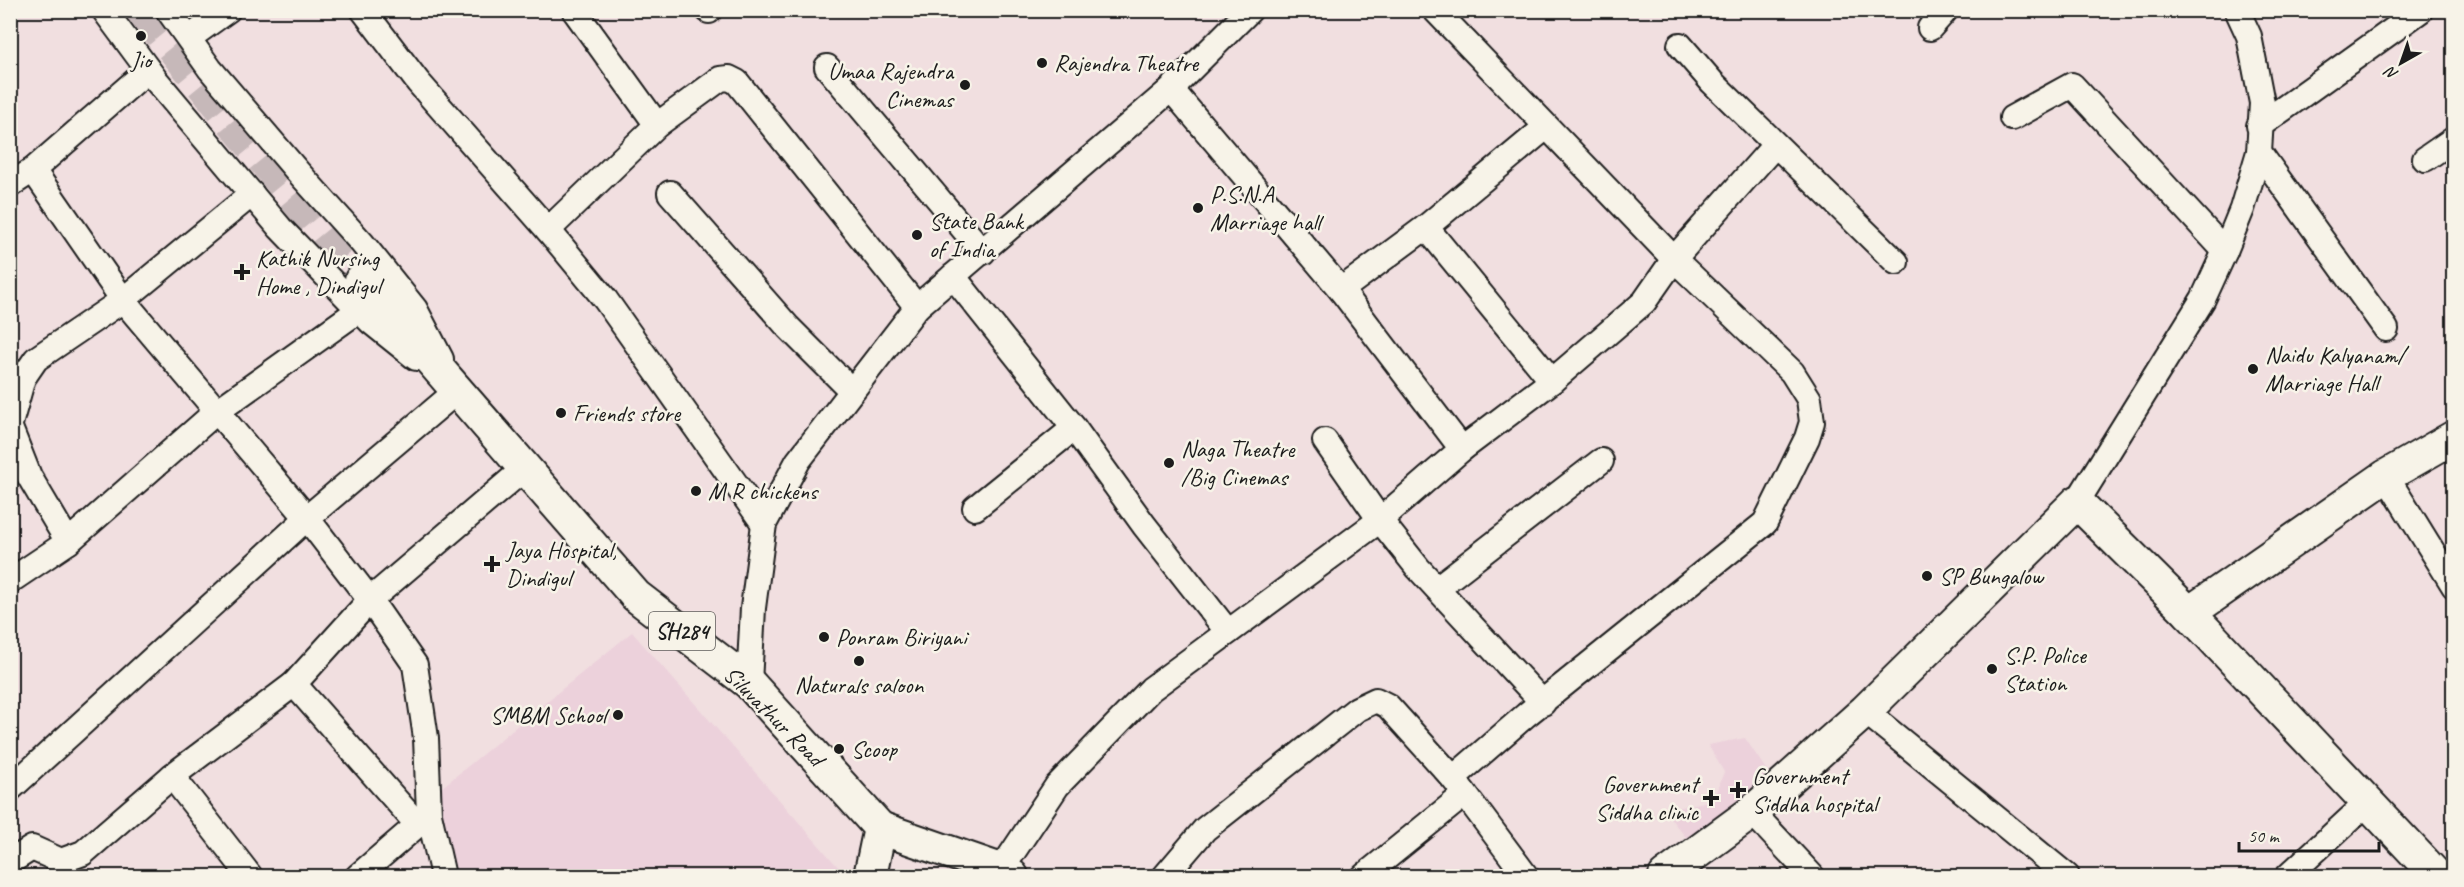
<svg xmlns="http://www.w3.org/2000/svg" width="2464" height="887" font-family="Caveat,sans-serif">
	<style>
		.built { fill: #ecd1db }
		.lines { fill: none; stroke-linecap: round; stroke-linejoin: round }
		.major-tunnel { stroke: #c6b8b9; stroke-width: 32; stroke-dasharray: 32 16; stroke-linecap: butt }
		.minor-casing { stroke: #1c1c1c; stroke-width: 28 }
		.major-casing { stroke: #1c1c1c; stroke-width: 36 }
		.minor { stroke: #f7f3e8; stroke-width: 24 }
		.major { stroke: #f7f3e8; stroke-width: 32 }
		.poi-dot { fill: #1c1c1c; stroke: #f7f3e8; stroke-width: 2 }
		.labels { text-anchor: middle; stroke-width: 5; stroke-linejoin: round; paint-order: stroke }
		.shield { fill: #f7f3e8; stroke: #5e5c59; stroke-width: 1.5 }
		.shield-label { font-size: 22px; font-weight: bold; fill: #1c1c1c }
		.poi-label { font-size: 24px; fill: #1c1c1c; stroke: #f7f3e8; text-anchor: start }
		.street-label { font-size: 24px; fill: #1c1c1c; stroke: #f7f3e8 }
	</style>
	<rect width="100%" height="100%" fill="#f1dfe0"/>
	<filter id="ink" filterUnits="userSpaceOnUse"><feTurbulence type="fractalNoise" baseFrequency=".0167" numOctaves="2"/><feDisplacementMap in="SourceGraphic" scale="12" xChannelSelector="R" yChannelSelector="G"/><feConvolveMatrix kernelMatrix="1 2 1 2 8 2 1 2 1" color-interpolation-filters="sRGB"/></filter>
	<g filter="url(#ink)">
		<g class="built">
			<path d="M632,632L846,876H459L429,798Z"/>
			<path d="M1745,738L1773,780L1690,842L1664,811L1713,800L1724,772L1708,745Z"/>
		</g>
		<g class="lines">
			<path class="major-tunnel" d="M141,10L361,280"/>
			<g class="minor-casing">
				<g id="minor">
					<path d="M104,10L155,79L280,228L371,322L416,358"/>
					<path d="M168,10L210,69L298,172L362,243L415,309L441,359"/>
					<path d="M363,10L418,82L548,230L605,299L764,524"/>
					<path d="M574,10L657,125"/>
					<path d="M708,10L709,11"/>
					<path d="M1435,10L1674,259L1792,372L1809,399L1812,422L1807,438L1765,523L1526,715L1453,778"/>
					<path d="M1930,28L1946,10"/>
					<path d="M189,38L228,10"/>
					<path d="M1680,45L1712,82L1896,262"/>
					<path d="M827,67L983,252"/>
					<path d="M1171,89L1341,290L1462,449"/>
					<path d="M2012,118L2072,85L2225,251"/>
					<path d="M2259,126L2421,10"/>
					<path d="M2259,152L2386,329"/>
					<path d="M2425,159L2454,139"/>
					<path d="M33,170L123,300L307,518L370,600L415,665L426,738L429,814L443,876"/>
					<path d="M10,185L33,170L148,70"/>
					<path d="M670,193L788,327L851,390"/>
					<path d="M1426,227L1552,381"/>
					<path d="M548,230L657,125L720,79L729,78L737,82L917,307"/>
					<path d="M953,276L1074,428L1144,525L1228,632"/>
					<path d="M1341,290L1426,227L1546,127"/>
					<path d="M10,424L23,378L36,359L123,300L252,194"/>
					<path d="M10,428L29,476L68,542"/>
					<path d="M1325,441L1380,520L1418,568L1543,703"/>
					<path d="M2386,476L2454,586"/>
					<path d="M2077,502L2203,299L2225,251L2242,209L2259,152L2262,103L2249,36L2237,10"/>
					<path d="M975,508L1074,428"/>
					<path d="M10,581L68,542L216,412L359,310"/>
					<path d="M1437,588L1601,461"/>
					<path d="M749,683L753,608L764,524L798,461L917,307L1171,89L1250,10"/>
					<path d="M294,684L417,824"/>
					<path d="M1865,711L2067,876"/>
					<path d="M172,776L250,876"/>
					<path d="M10,789L307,518L457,391"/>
					<path d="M1752,812L1812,876"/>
					<path d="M10,862L32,848L61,861L83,853L172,776L294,684L370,600L525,468"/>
					<path d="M1001,870L1057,786L1151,689L1380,520L1462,449L1552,381L1644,302L1674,259L1775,145"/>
					<path d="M358,876L429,815"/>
					<path d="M1165,876L1205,829L1357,709L1376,700L1388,706L1453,778L1526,876"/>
					<path d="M1364,876L1465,794"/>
					<path d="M2288,876L2367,803"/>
				</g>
			</g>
			<g class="major-casing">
				<g id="major">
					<path d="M361,280L636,596L749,683L880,828L870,876"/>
					<path d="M2189,613L2386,476L2454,437"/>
					<path d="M880,828L1001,870L1012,876"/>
					<path d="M1665,876L1752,812L1865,711L2077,502L2189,613L2437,876"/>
				</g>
			</g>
			<use href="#minor" class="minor"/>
			<use href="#major" class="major"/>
		</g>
	</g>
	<g class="poi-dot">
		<circle cx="141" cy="36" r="6"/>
		<circle cx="1042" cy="63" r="6"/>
		<circle cx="965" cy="85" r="6"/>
		<circle cx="1198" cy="208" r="6"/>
		<circle cx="917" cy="235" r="6"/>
		<path d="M239 263h6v6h6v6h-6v6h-6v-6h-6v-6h6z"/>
		<circle cx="2253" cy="369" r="6"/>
		<circle cx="561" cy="413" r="6"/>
		<circle cx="1169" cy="463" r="6"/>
		<circle cx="696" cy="491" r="6"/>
		<path d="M489 555h6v6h6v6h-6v6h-6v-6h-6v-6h6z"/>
		<circle cx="1927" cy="576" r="6"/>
		<circle cx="824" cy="637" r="6"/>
		<circle cx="859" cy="661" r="6"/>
		<circle cx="1992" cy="669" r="6"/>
		<circle cx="618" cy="715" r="6"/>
		<circle cx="839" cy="749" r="6"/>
		<path d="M1735 781h6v6h6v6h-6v6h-6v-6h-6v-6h6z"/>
		<path d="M1708 789h6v6h6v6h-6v6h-6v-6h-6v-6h6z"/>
	</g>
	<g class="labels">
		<rect class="shield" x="649" y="612" width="66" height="38" rx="4.5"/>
		<g class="shield-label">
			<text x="682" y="639">SH284</text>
		</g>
		<g class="poi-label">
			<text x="141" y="68" text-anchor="middle">Jio</text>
			<text x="1054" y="71">Rajendra Theatre</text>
			<text x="953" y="79" text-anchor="end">Umaa Rajendra<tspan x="953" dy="28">Cinemas</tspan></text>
			<text x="1210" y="202">P.S.N.A<tspan x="1210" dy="28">Marriage hall</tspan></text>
			<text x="929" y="229">State Bank<tspan x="929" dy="28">of India</tspan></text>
			<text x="256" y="266">Kathik Nursing<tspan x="256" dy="28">Home , Dindigul</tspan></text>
			<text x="2265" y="363">Naidu Kalyanam/<tspan x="2265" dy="28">Marriage Hall</tspan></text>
			<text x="573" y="421">Friends store</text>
			<text x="1181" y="457">Naga Theatre<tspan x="1181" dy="28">/Big Cinemas</tspan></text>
			<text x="708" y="499">M R chickens</text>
			<text x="506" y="558">Jaya Hospital,<tspan x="506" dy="28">Dindigul</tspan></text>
			<text x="1939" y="584">SP Bungalow</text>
			<text x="836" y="645">Ponram Biriyani</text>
			<text x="2004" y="663">S.P. Police<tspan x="2004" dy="28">Station</tspan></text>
			<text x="859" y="693" text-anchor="middle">Naturals saloon</text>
			<text x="606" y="723" text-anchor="end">SMBM School</text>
			<text x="851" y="757">Scoop</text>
			<text x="1752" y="784">Government<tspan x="1752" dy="28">Siddha hospital</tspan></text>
			<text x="1698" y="792" text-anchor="end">Government<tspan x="1698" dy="28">Siddha clinic</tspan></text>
		</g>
		<g class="street-label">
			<text transform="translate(774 716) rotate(45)" y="8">Siluvathur Road</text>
		</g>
	</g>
	<rect width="2464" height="887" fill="none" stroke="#f7f3e8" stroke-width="36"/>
	<rect x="18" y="18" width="2428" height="851" fill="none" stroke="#1c1c1c" stroke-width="2" filter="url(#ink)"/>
	<g transform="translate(2401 63) rotate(220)" stroke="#f7f3e8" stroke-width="4.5" paint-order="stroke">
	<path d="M0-4.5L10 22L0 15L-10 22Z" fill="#1c1c1c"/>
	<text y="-9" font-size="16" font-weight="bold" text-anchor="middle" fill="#1c1c1c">N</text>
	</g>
	<path d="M2239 842v9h140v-9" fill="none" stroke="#1c1c1c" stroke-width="3"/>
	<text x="2248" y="842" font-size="18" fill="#1c1c1c" stroke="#f7f3e8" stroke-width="4.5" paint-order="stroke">50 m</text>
</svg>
